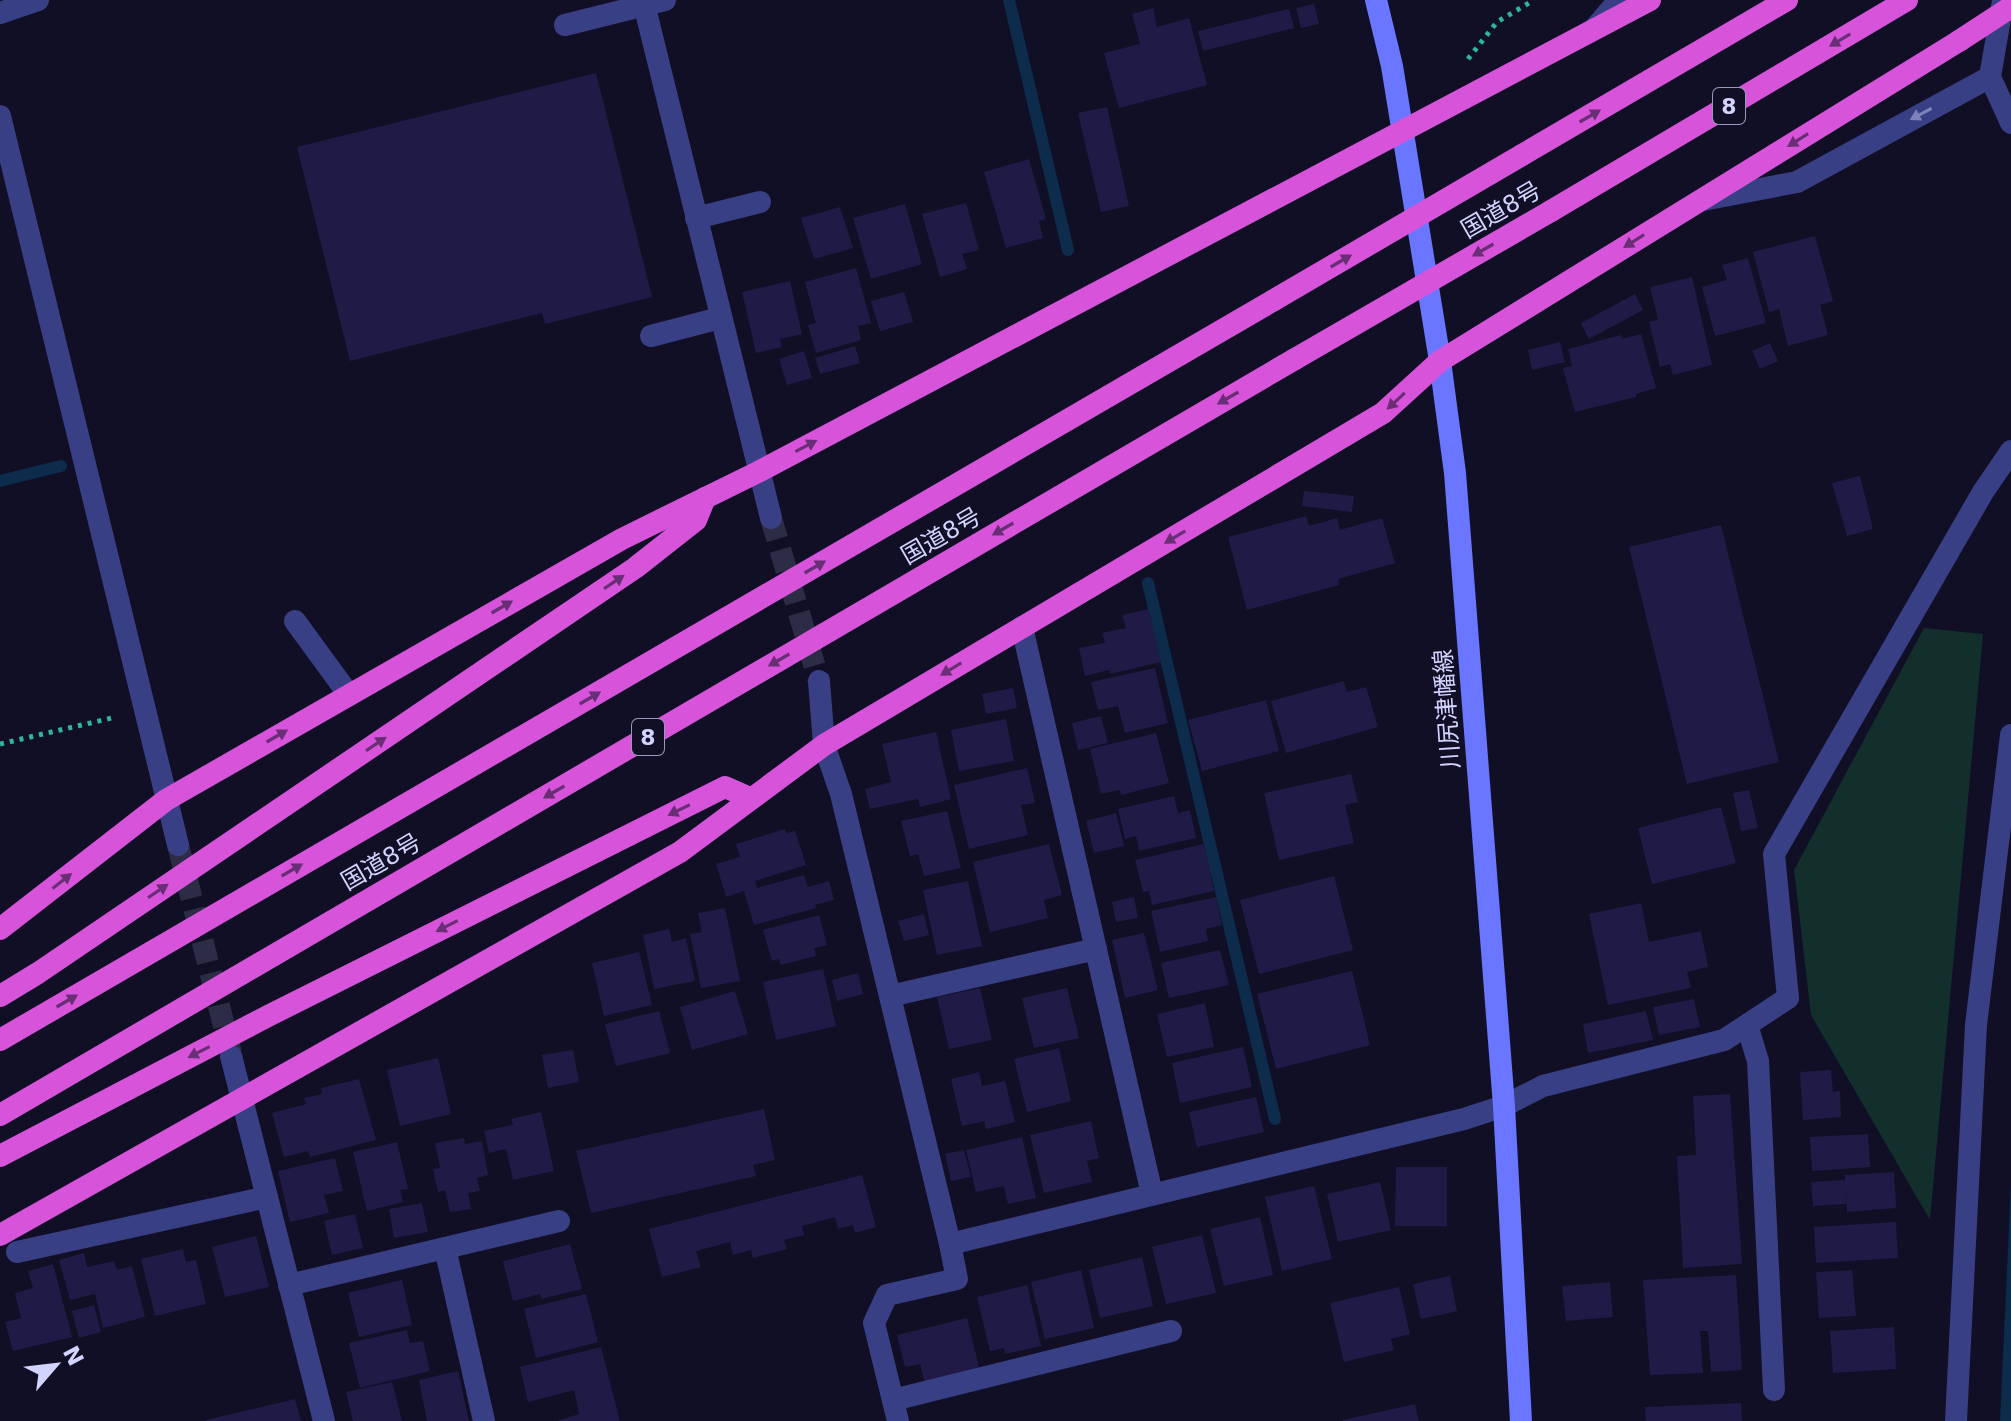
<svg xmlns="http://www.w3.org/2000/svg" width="2011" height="1421" font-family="'DejaVu Sans','Noto Sans JP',sans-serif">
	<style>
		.green { fill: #122f2b }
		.water { fill: #0d2b4b }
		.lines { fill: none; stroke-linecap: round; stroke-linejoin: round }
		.stream { stroke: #0d2b4b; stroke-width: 12 }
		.building { fill: #1f1b46 }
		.minor-tunnel { stroke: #2d2c46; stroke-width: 22; stroke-dasharray: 22 11; stroke-linecap: butt }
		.path { stroke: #2eb7a0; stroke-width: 5; stroke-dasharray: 4 6; stroke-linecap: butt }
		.service { stroke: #393f84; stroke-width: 22 }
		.minor { stroke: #393f84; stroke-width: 22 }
		.secondary { stroke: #6a76ff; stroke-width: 22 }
		.trunk { stroke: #d754da; stroke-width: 22 }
		.trunk-bridge { stroke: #d754da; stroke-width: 22 }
		.oneway { fill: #6a2e76 }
		.oneway2 { fill: #7e82bb }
		.labels { text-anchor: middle; stroke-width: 8; stroke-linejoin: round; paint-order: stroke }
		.shield { fill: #100f25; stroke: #9898be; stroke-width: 2 }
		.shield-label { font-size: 22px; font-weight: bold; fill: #d3d3ff }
		.street-label { font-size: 24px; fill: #d3d3ff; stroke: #100f25 }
	</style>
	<rect width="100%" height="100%" fill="#100f25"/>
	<path class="green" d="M1924,628L1983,634L1930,1220L1811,1015L1794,870Z"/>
	<path class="water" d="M2011,1183V1421H2000Z"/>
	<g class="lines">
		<g class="stream">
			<path d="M1009,0L1068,250"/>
			<path d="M0,481L61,466"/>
			<path d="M1148,583L1275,1119"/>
		</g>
	</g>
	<g class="building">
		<path d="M1314,4L1319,24L1301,28L1296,8Z"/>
		<path d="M1153,8L1157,27L1189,18L1207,85L1119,108L1104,53L1140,44L1132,14Z"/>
		<path d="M1289,9L1294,28L1203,51L1198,31Z"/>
		<path d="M596,73L652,297L545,324L542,313L350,361L297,147Z"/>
		<path d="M1107,107L1129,206L1101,212L1078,113Z"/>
		<path d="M1029,159L1046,219L1039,221L1043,238L1006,248L984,172Z"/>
		<path d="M966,203L979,250L962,254L967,269L940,277L922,214Z"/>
		<path d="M905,204L922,264L871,279L853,218Z"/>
		<path d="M840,207L853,248L814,259L801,218Z"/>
		<path d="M1815,236L1833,301L1820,305L1828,335L1788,346L1779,309L1769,312L1753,252Z"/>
		<path d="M1748,258L1766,323L1715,336L1702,287L1727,280L1722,265Z"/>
		<path d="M856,268L871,323L858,326L861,340L816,353L808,325L816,323L805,282Z"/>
		<path d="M1692,277L1712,365L1673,375L1670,364L1660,367L1649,322L1658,320L1650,287Z"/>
		<path d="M790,281L802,334L780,339L782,347L756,353L742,292Z"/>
		<path d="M904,292L913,322L880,331L871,301Z"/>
		<path d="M1635,294L1643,310L1589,339L1581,323Z"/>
		<path d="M1641,334L1656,388L1636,394V397L1575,412L1563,368L1572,366L1568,349L1621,335L1622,339Z"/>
		<path d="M1560,342L1565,362L1532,370L1528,350Z"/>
		<path d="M1770,343L1778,361L1760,369L1752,351Z"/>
		<path d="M855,346L860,363L820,374L815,358Z"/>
		<path d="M804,351L812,378L787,385L779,359Z"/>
		<path d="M1860,476L1873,529L1847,536L1832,483Z"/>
		<path d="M1304,491L1354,496L1352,512L1302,506Z"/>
		<path d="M1306,516L1309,526L1337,518L1340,530L1382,518L1395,563L1338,579L1339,585L1247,610L1228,537Z"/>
		<path d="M1721,525L1779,762L1687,784L1629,547Z"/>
		<path d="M1149,609L1161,662L1110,674L1109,670L1085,676L1079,648L1105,643L1102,633L1126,628L1122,615Z"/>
		<path d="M1155,668L1168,723L1125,733L1118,706L1098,710L1091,682Z"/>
		<path d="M1344,681L1347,692L1366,687L1378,727L1286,753L1271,701Z"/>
		<path d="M1013,688L1017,708L986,714L982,694Z"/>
		<path d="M1266,700L1279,751L1202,771L1188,720Z"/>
		<path d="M1101,716L1108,743L1078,750L1072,723Z"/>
		<path d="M1006,719L1014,761L959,771L951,730Z"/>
		<path d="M936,732L951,799L920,807L918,799L870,809L865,789L891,782L882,744Z"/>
		<path d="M1156,733L1169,783L1121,795L1120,790L1101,794L1090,749Z"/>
		<path d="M1027,768L1035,803L1021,805L1028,835L969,849L954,785Z"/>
		<path d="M1351,774L1358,802L1345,805L1354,843L1279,860L1264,793Z"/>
		<path d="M1749,790L1758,828L1741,831L1733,793Z"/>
		<path d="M1174,796L1178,813L1190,810L1196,838L1139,851L1136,836L1125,839L1118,809Z"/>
		<path d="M1721,807L1736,863L1652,884L1638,828Z"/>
		<path d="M947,811L961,868L924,876L918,854L910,856L901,821Z"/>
		<path d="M1116,813L1124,846L1094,853L1086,821Z"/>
		<path d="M785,829L786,833L795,831L806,865L755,881L757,888L804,875L808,887L829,881L834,900L815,905L816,908L754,925L744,891L726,897L716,864L740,857L736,844Z"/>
		<path d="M1049,844L1062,895L1044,900L1048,918L990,932L973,862Z"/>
		<path d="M1204,844L1214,891L1152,905L1149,891L1143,892L1135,860Z"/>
		<path d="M1334,876L1353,950L1259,974L1240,900Z"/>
		<path d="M968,881L982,946L937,955L923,890Z"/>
		<path d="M1134,897L1138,918L1116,922L1112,902Z"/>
		<path d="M1216,897L1222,925L1206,929L1208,941L1160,952L1151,911Z"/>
		<path d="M1641,903L1649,942L1701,931L1708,967L1687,972L1691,988L1608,1005L1589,914Z"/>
		<path d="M725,908L740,981L701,988L690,934L702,932L698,913Z"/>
		<path d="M924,914L929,935L904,941L898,921Z"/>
		<path d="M819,915L827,945L814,948L816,956L781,965L779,959L772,961L763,930Z"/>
		<path d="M669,929L672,942L686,938L695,981L654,989L643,935Z"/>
		<path d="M1144,933L1158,990L1125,998L1112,940Z"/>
		<path d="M1220,950L1229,985L1169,998L1161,963Z"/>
		<path d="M639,952L652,1005L604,1016L592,963Z"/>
		<path d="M823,969L836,1026L776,1040L763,982Z"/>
		<path d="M1352,971L1370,1045L1276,1069L1257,994Z"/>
		<path d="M858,973L863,994L837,1001L832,980Z"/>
		<path d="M980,988L992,1040L949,1049L937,997Z"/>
		<path d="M1067,988L1079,1038L1034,1048L1022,998Z"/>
		<path d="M735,991L748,1034L692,1050L680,1007Z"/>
		<path d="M1694,999L1700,1027L1659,1035L1653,1007Z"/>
		<path d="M1205,1003L1214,1047L1167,1057L1157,1014Z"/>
		<path d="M659,1011L670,1053L616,1066L605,1024Z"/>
		<path d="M1646,1011L1653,1040L1588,1053L1583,1024Z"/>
		<path d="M1243,1047L1252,1087L1180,1103L1172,1063Z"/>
		<path d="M1059,1048L1071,1101L1027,1112L1014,1059Z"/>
		<path d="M573,1050L579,1082L548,1088L542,1055Z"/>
		<path d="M438,1058L451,1114L400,1126L387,1070Z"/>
		<path d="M1831,1070L1833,1092L1840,1091L1841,1117L1803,1120L1800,1072Z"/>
		<path d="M979,1072L982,1086L1005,1081L1015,1122L986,1129L984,1121L962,1126L951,1079Z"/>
		<path d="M359,1079L376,1140L310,1157L308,1151L284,1157L272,1113L306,1104L304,1098L322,1094L321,1088Z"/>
		<path d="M1730,1094L1742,1264L1683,1268L1677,1156L1696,1155L1693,1096Z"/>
		<path d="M1256,1097L1264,1132L1197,1147L1189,1112Z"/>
		<path d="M764,1109L775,1160L753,1165L756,1176L591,1213L576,1151Z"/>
		<path d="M541,1112L554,1171L513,1180L506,1149L489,1153L484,1131L513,1125L511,1119Z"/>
		<path d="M1091,1121L1099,1158L1087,1161L1092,1182L1044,1193L1030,1135Z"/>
		<path d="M1868,1134L1870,1167L1812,1171L1810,1137Z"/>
		<path d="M1022,1137L1036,1198L1008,1204L1004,1186L976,1192L966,1150Z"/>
		<path d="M464,1138L465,1144L482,1141L488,1175L477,1178L480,1191L468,1193L471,1209L450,1212L445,1190L438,1192L433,1169L440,1168L435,1143Z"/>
		<path d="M397,1142L408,1189L400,1190L403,1202L367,1211L353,1152Z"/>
		<path d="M964,1150L971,1177L951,1181L945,1154Z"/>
		<path d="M335,1158L343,1191L324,1195L329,1213L290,1222L278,1171Z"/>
		<path d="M1396,1167H1447V1226H1395Z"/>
		<path d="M1894,1172L1896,1208L1847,1212L1846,1191V1204L1813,1206L1811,1182L1845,1180V1175Z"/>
		<path d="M862,1175L876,1227L855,1233L853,1225L838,1229L835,1217L802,1226L804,1235L784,1240L787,1249L753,1258L751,1250L733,1255L730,1242L696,1251L701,1267L662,1277L649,1229Z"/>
		<path d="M1380,1182L1391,1230L1338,1242L1327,1194Z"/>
		<path d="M1314,1186L1332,1259L1282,1271L1265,1197Z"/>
		<path d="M422,1203L428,1232L394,1238L389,1209Z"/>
		<path d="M355,1214L363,1248L332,1255L324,1221Z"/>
		<path d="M1260,1217L1273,1275L1224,1286L1210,1229Z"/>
		<path d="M1896,1222L1898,1258L1816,1263L1814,1227Z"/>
		<path d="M1202,1235L1216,1293L1166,1304L1152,1247Z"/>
		<path d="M256,1236L269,1287L225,1297L212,1247Z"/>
		<path d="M570,1244L582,1289L541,1299L540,1294L513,1301L503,1261Z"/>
		<path d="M183,1249L186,1262L196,1260L206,1304L155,1316L141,1259Z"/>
		<path d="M84,1253L87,1267L114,1261L117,1270L132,1266L145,1317L103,1328L95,1294L70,1300L59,1260Z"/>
		<path d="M1142,1257L1153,1306L1100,1318L1089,1270Z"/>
		<path d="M53,1264L72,1337L13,1351L5,1322L21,1318L15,1293L33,1288L28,1271Z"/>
		<path d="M1081,1270L1094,1328L1045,1339L1031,1282Z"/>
		<path d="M1852,1270L1856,1316L1819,1318L1816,1272Z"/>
		<path d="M1736,1275L1742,1370L1711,1372L1708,1331H1700L1703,1373L1650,1375L1643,1280Z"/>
		<path d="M1450,1276L1457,1311L1421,1319L1413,1284Z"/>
		<path d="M402,1280L412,1325L359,1337L348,1293Z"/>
		<path d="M1610,1282L1613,1317L1566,1321L1562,1286Z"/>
		<path d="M1027,1285L1041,1346L1005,1354L1004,1348L990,1351L977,1297Z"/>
		<path d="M1399,1287L1410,1334L1391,1339L1394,1350L1344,1362L1330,1303Z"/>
		<path d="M586,1294L598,1342L536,1358L524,1309Z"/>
		<path d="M94,1305L101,1332L79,1338L72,1311Z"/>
		<path d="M967,1318L980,1371L925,1384L920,1364L905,1367L897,1335Z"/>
		<path d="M1894,1327L1896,1369L1833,1373L1830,1331Z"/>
		<path d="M407,1330L410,1343L423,1341L430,1371L360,1388L349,1343Z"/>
		<path d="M601,1347L620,1421H557L579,1414L574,1390L528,1402L520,1367Z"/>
		<path d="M458,1371L469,1421H427L419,1380Z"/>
		<path d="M392,1382L402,1421H353L346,1392Z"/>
		<path d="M295,1399L301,1421H206V1420Z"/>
		<path d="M1741,1403L1742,1421H1646L1645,1407Z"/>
		<path d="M1415,1404L1419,1421H1343V1420Z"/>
	</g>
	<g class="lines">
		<g class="minor-tunnel">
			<path d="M771,518L819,681"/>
			<path d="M178,845L231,1053"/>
		</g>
		<g class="path">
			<path d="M1468,59L1497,22L1534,0"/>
			<path d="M0,744L116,717"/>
		</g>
		<g class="service">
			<path d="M565,25L665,0"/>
			<path d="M696,218L760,202"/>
			<path d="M651,336L720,318"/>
			<path d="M295,621L349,695"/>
			<path d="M17,1252L267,1197"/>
			<path d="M289,1285L559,1221"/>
			<path d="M893,1400L1171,1331"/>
			<path d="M1956,1421L1976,1025L2011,735"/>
		</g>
		<g class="minor">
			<path d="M643,0L771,518"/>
			<path d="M2003,1L1990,77L2011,123"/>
			<path d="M0,13L38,0"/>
			<path d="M1595,28L1619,0"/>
			<path d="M0,116L178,845"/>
			<path d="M1703,200L1797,182L1990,77"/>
			<path d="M1022,627L1152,1194"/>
			<path d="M819,681L824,745L841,794L950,1244L1464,1119L1504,1106L1543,1086L1724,1040L1788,998L1774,854L1983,492L2011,451"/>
			<path d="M890,996L1096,949"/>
			<path d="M1747,1025L1758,1061L1774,1390"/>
			<path d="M231,1056L324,1421"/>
			<path d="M445,1248L484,1421"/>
			<path d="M898,1421L874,1323L887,1295L957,1279L950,1244"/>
		</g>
		<path class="secondary" d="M1376,0L1392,66L1440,361L1455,473L1504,1106L1521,1421"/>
		<g class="trunk">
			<path d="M1522,155L1787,0"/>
			<path d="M1551,211L1907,0"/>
			<path d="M0,929L166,800L622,539L758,472L1650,0"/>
			<path d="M0,996L38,973L635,568L696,520L705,498"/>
			<path d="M0,1040L1274,300"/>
			<path d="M0,1115L1295,359"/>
			<path d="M0,1156L268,1016L725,787L750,798"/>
			<path d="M0,1235L680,852L824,745L1383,413L1440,361L1959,41"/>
		</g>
		<g class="trunk-bridge">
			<path d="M1959,41L2011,7"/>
			<path d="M1274,300L1522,155"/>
			<path d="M1295,359L1551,211"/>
		</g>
	</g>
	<defs><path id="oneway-solid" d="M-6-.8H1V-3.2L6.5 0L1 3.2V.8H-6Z" transform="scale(2)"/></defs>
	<g class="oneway">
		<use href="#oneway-solid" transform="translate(1840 40) rotate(149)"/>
		<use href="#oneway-solid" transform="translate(1590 116) rotate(-30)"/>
		<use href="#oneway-solid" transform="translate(1798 140) rotate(148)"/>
		<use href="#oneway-solid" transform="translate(1634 241) rotate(148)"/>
		<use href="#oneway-solid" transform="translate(1483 250) rotate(150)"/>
		<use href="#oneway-solid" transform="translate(1341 261) rotate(-30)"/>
		<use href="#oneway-solid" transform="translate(1228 398) rotate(150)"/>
		<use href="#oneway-solid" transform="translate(1396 401) rotate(137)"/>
		<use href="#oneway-solid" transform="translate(806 446) rotate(-28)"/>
		<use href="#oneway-solid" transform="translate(1003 529) rotate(150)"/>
		<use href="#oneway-solid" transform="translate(1175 537) rotate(149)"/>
		<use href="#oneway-solid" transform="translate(815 567) rotate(-30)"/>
		<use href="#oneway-solid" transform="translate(614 582) rotate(-34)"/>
		<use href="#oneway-solid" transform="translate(502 607) rotate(-30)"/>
		<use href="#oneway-solid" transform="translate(779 660) rotate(150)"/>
		<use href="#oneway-solid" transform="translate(951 669) rotate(149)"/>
		<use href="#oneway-solid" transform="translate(590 698) rotate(-30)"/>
		<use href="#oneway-solid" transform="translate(277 736) rotate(-30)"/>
		<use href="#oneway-solid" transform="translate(376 744) rotate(-34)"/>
		<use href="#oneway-solid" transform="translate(554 792) rotate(150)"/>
		<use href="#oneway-solid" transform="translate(679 810) rotate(154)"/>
		<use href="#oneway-solid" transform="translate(292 870) rotate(-30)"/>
		<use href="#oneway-solid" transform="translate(62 881) rotate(-38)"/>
		<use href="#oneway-solid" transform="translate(158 891) rotate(-34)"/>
		<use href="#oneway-solid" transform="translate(447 926) rotate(153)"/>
		<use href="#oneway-solid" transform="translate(67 1001) rotate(-30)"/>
		<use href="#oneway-solid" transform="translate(199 1052) rotate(153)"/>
	</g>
	<use class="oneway2" href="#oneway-solid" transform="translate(1921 114) rotate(152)"/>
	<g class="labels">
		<g class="shield">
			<rect x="1713" y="88" width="32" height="36" rx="6"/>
			<rect x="632" y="719" width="32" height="36" rx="6"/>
		</g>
		<g class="shield-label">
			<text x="1729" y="114">8</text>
			<text x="648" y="745">8</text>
		</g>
		<g class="street-label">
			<text transform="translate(1501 210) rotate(-30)" y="8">国道8号</text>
			<text transform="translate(941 536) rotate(-30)" y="8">国道8号</text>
			<text transform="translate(1447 709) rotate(-94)" y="8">川尻津幡線</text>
			<text transform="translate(381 862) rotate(-30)" y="8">国道8号</text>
		</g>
	</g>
	<g transform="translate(56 1365) rotate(62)" stroke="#100f25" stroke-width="6" paint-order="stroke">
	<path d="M0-6L14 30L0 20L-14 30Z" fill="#d3d3ff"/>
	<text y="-12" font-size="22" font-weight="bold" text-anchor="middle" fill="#d3d3ff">N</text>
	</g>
</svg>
